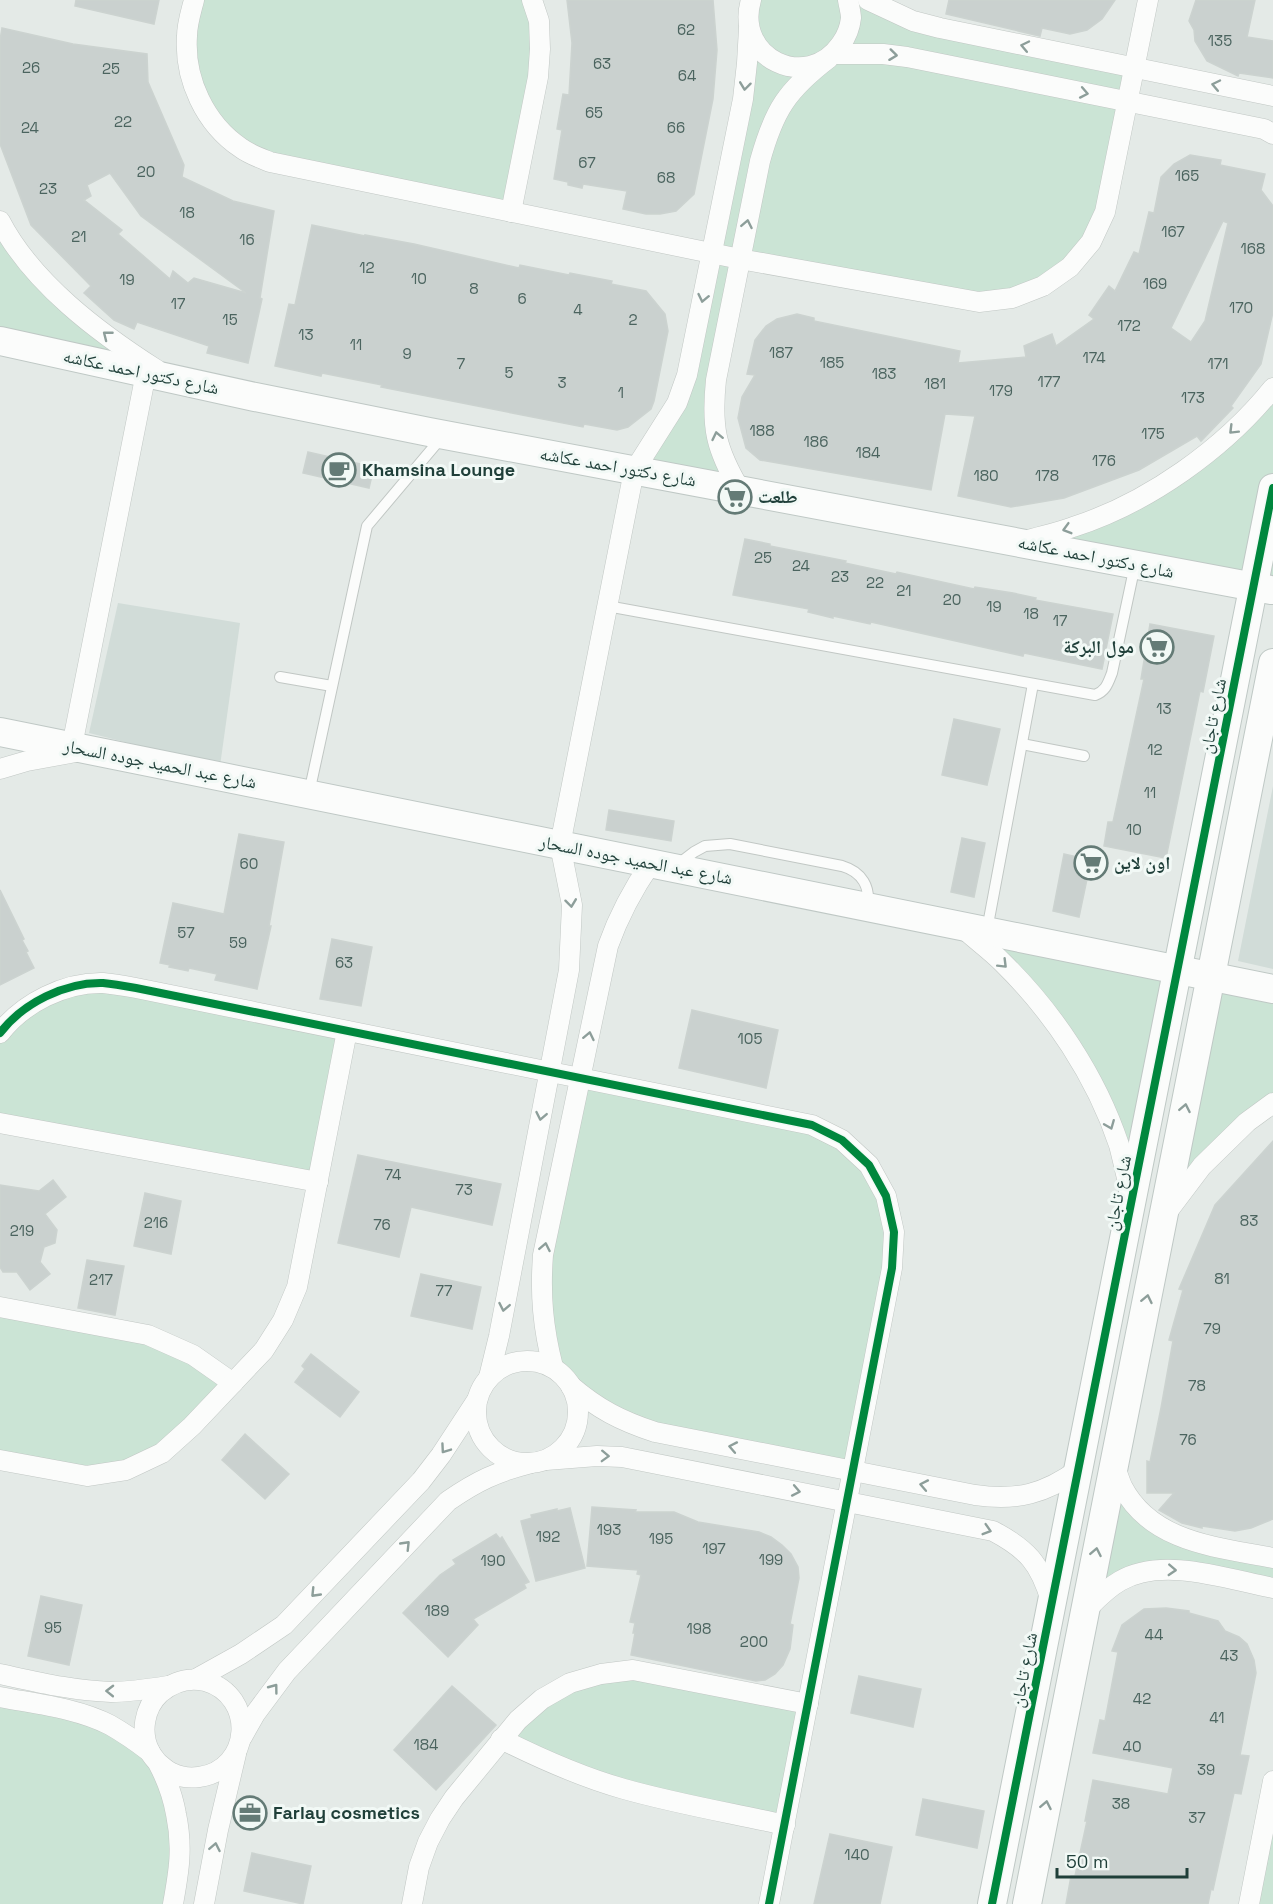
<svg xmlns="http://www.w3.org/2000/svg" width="1273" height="1904" font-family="'Space Grotesk','Noto Naskh Arabic',sans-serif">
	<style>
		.built { fill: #d1dcd8 }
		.green { fill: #cbe4d5 }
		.building { fill: #cad1cf; stroke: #ccd3d0; stroke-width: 1.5; fill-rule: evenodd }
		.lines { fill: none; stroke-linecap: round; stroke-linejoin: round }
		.lane-casing { stroke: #c1c7c4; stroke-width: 12 }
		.street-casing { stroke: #c1c7c4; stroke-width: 21 }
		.secondary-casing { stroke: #bfc8c5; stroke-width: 30 }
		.lane { stroke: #fbfcfb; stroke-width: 10 }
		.street { stroke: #fbfcfb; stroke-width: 20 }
		.secondary { stroke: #fbfcfb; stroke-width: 28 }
		.cycleway-casing { stroke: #f2f9f6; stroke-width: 11 }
		.cycleway { stroke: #00873e; stroke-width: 8 }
		.oneway { stroke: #8d9e9a }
		.labels { text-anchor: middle; stroke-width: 6; stroke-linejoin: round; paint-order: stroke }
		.number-label { font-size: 15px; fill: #4b645f }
		.street-label { font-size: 18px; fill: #1f3f39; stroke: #f2f9f6 }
		.poi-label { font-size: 18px; font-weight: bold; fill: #1f3f39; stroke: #f2f9f6; text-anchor: start }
	</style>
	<rect width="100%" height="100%" fill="#e4eae7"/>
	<g class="built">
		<path d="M118,603L240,623L220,766L89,733Z"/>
		<path d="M1273,786V969L1238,961Z"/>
	</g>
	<g class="green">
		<path d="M194,0H532L539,21L511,212L301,170L217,126L187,36Z"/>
		<path d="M745,0H868L1134,68L1091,242L1012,298L740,259L713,409L740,490L634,471L677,403L736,133Z"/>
		<path d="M0,221L41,278L172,379L0,341Z"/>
		<path d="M1273,388V591L1019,542L1177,476Z"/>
		<path d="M959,925L1178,969L1133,1198L1071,1045Z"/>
		<path d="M1211,976L1273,988V1103L1164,1216Z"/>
		<path d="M102,983L347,1031L318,1182L0,1123V1033L8,1023Z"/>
		<path d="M580,1078L812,1125L869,1165L894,1232L853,1471L655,1432L571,1386L563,1375L553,1367L542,1312Z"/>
		<path d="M0,1307L148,1335L233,1383L126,1470L0,1460Z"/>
		<path d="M1114,1464L1152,1523L1273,1558V1588L1166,1569L1101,1594Z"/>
		<path d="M601,1674L808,1704L785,1825L665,1799L501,1739L518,1720Z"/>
		<path d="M0,1697L130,1737L168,1787L173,1904H0Z"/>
		<path d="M1273,1798V1904H1249Z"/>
	</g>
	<g class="building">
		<path d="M76,0H159L154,24L75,6Z"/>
		<path d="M567,0H713L717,50L713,99L694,194L676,211L660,214H646L623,209L627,191L583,184L582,188L568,185V182L554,179L562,130L557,129L563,94L569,95L572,43Z"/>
		<path d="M949,0H1115L1102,19L1087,30L1070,34L1042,28L1040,36L946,14Z"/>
		<path d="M1196,0H1255L1247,37L1273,41V78L1239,73L1238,76L1207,61L1195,41L1194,30L1189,21Z"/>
		<path d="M2,28L73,44L147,54L148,82L184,165L182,177L233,201L274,211L260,298L262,299L248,363L207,353L209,346L137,322L134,329L114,320L84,293L91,286L31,225L0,144V40ZM110,173L141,216L246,293L194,278L188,283L173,271L170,279L118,234L122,230L84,200L91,196L87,185Z"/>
		<path d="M1190,155L1221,160L1220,165L1265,174L1261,190L1273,206V312L1261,364L1231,406L1233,408L1201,441L1197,436L1139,470L1064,498L1011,507L958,496L975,416L945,414L931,490L760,460L746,448L738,418L742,397L755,375L747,374L755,340L766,326L777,319L797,314L814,318V321L960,351L958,363L1026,357L1024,346L1052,334L1056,346L1094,319L1089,315L1109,286L1115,291L1134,252L1139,254L1149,212L1154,213L1161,177L1174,164ZM1223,221L1228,223L1205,321L1191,342L1171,328Z"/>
		<path d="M312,225L365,236V235L414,244L519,268L520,265L569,275L570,273L612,281L611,284L646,291L665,314L668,331L654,401L651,409L628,427L617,430L584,424L583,427L381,387L382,385L322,373L321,376L275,366L289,304L295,305Z"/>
		<path d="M308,452L374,467L369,488L303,473Z"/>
		<path d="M745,539L770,544V546L846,561L845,563L896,574L897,572L974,589L975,587L1013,593L1036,598L1035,600L1113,614L1102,669L1024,653L1023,656L871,622L870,624L833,616V618L808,612L809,609L733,595Z"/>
		<path d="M1150,624L1214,636L1203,692L1200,691L1166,858L1104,846L1108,822H1113L1144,679H1141Z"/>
		<path d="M954,719L1000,729L987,785L942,775Z"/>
		<path d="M609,810L674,821L671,841L606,830Z"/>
		<path d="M239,834L284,842L269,926H271L257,989L215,980L217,974L189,968L188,971L169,967L170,965L160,963L173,903L224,914Z"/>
		<path d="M962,838L985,843L974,897L951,892Z"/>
		<path d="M1064,854L1091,860L1079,917L1053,911Z"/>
		<path d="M0,890L24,939L22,940L28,951L26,952L34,968L0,985Z"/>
		<path d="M332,939L372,947L361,1006L320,999Z"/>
		<path d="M692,1010L778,1030L766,1088L679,1068Z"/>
		<path d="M1273,1141V1519L1251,1528L1235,1531L1202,1526V1528L1182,1523L1159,1510L1174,1493H1147V1461L1150,1462L1161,1408L1173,1341L1169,1340L1183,1290L1179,1289L1215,1205Z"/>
		<path d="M358,1155L501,1184L492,1225L411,1207L399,1257L338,1243Z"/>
		<path d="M53,1180L66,1197L45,1214L57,1230L55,1243L44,1247L40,1262L50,1274L30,1290L17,1272H3L0,1267V1185L39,1191Z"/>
		<path d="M145,1193L181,1201L171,1254L134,1246Z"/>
		<path d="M87,1260L124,1266L115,1315L78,1308Z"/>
		<path d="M421,1274L481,1287L472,1329L411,1316Z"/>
		<path d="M311,1354L359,1392L340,1417L295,1382L305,1369L302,1366Z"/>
		<path d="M245,1434L289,1474L265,1499L222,1460Z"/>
		<path d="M592,1507L636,1510L635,1512H674L698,1522L759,1532L771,1537L782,1545L791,1554L798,1567L799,1578L790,1624L793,1625L790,1649L783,1665L775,1674L765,1680L756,1681L631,1655L635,1633H633L635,1623L630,1622L641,1575L637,1574L638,1570L587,1566Z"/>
		<path d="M570,1508L585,1568L536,1581L521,1521L532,1518L531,1515L557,1509V1511Z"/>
		<path d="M496,1534L500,1539L502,1537L529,1582L524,1584L526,1588L473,1619L478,1625L448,1657L403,1613L440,1575L456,1564L453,1560Z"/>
		<path d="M41,1596L82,1605L69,1665L28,1656Z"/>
		<path d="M1166,1608L1189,1611V1613L1218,1621L1225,1631L1239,1637L1247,1644L1254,1660L1256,1673L1240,1755L1249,1756L1241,1794L1234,1793L1213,1890L1211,1889L1208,1904H1066L1071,1876H1075L1087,1821H1085L1093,1780L1168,1794L1173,1768L1093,1753L1100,1720L1105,1721L1118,1652L1112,1651L1122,1625L1144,1609Z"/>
		<path d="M859,1676L921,1689L913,1727L851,1713Z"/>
		<path d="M452,1686L496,1725L436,1790L394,1750Z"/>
		<path d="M923,1799L984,1811L977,1848L916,1835Z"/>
		<path d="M830,1834L892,1847L880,1904H814Z"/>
		<path d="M252,1853L311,1866L303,1904L244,1891Z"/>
	</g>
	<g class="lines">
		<g class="lane-casing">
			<g id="lane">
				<path d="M607,606L1095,695C1106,691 1108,683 1112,673L1135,565"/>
				<path d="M280,677L332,686"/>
				<path d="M1022,744L1084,756"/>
				<path d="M309,793L367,526L442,437"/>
				<path d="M677,865L694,852L705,846L730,844L842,866C862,872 871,887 867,907"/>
				<path d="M987,930L1033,684"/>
			</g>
		</g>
		<g class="street-casing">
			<g id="street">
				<path d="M194,0C191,12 187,24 187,36C184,79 205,124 241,148C249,154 260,158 270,162L740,259L979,302L1012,298L1043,286L1070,267L1091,242L1105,212L1148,0"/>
				<path d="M751,0C734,58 807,93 841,44C846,37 850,27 851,18C851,13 849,6 848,0"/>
				<path d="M868,0L913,21L940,28L1273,96"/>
				<path d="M835,54H883L907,57L1264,129L1273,134"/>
				<path d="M511,212L538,77L540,49L539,21L532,0"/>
				<path d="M0,221C32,283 99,333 157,370"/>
				<path d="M740,490C716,449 711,428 716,380L760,161C774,110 787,90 829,58"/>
				<path d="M1025,541C1041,536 1057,533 1073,527C1148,503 1224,449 1273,388"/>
				<path d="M72,746L146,373"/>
				<path d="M0,769L27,761L76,752"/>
				<path d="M964,929C976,940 990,950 1002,962C1053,1012 1096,1076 1119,1145C1123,1160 1126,1175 1130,1190"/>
				<path d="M0,1033C23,1003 65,982 103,983C114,984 125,986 136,988L812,1125L842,1140L869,1165L886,1196L894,1232L892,1268L769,1904"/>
				<path d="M0,1123L318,1182"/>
				<path d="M1168,1211L1202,1166L1247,1122L1273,1103"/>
				<path d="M0,1307L148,1335L193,1355L233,1383"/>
				<circle cx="527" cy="1412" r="51"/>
				<path d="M553,1367C543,1328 540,1295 543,1255L608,946C619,915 633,889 651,863"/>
				<path d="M489,1377L499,1336L569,970L572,905L560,845L634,471L677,403L687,375L743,99L747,63L749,28"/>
				<path d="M571,1386C598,1409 621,1421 655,1432L975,1495C1017,1501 1045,1494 1079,1469"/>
				<path d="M0,1460L87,1476L126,1470L162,1453L192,1426L264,1350L283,1320L297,1287L347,1031"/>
				<path d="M546,1460L597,1456L622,1457L993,1531C1027,1549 1040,1563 1051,1601"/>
				<path d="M1114,1464C1117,1472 1119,1479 1122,1486C1151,1543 1218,1547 1273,1558"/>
				<path d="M1085,1611C1096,1600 1106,1589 1120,1581C1162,1556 1227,1579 1273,1588"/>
				<path d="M0,1674C37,1682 74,1691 111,1692C130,1692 149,1689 168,1686"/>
				<path d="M196,1679L241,1654L284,1625L421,1481L441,1455L477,1400"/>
				<path d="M0,1697C36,1704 77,1708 110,1725C124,1733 137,1742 150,1752"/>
				<path d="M242,1737L255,1714L287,1671L448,1501C477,1481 496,1472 531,1463"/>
				<path d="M501,1739C541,1759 581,1777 624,1789C677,1804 731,1813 785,1825"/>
				<path d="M158,1763C162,1766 167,1771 172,1773C180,1777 191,1778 199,1777C252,1770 257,1696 205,1681C188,1677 173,1682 160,1693C144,1708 140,1733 150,1752C152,1756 155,1759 158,1763C166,1778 173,1797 176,1814C183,1847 179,1871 173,1904"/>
				<path d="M204,1904L218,1830L236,1754"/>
				<path d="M412,1904L419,1867L428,1842L440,1819L454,1798L518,1720L542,1699L570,1683L601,1674L633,1670L808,1704"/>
				<path d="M1249,1904L1273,1781"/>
			</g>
		</g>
		<g class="secondary-casing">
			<g id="secondary">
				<path d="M0,341L255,397L429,432L1271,590"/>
				<path d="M0,732L1273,989"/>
				<path d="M992,1904L1273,488"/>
				<path d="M1027,1904L1273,663"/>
			</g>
		</g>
		<use href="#lane" class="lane"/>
		<use href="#street" class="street"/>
		<use href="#secondary" class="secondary"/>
		<g class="cycleway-casing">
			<g id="cycleway">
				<path d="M0,1033C23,1003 65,982 103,983C114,984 125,986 136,988L812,1125L842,1140L869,1165L886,1196L894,1232L892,1268L769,1904"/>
				<path d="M992,1904L1273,488"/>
			</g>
		</g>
		<use href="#cycleway" class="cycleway"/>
	</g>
	<defs><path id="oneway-chevron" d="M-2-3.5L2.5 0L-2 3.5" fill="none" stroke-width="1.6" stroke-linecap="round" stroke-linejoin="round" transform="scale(1.5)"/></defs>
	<g class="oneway">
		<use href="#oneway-chevron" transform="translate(1025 46) rotate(-168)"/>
		<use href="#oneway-chevron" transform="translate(893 55) rotate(7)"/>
		<use href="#oneway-chevron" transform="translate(1216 85) rotate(-168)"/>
		<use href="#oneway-chevron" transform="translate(745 86) rotate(97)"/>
		<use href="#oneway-chevron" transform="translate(1084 93) rotate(11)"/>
		<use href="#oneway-chevron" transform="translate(747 224) rotate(-79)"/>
		<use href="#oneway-chevron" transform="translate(703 298) rotate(102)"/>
		<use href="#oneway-chevron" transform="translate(107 335) rotate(-142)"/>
		<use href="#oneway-chevron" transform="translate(1233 430) rotate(135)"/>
		<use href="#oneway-chevron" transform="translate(717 436) rotate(-102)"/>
		<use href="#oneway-chevron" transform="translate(1067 529) rotate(164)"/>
		<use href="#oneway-chevron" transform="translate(571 903) rotate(83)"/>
		<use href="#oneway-chevron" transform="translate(1003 964) rotate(45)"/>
		<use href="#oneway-chevron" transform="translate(589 1036) rotate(-78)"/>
		<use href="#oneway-chevron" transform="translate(1185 1108) rotate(-79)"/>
		<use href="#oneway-chevron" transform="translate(541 1116) rotate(101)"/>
		<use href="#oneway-chevron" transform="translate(1110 1125) rotate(68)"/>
		<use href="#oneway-chevron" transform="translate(545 1247) rotate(-79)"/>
		<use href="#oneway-chevron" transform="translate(1147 1299) rotate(-78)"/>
		<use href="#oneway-chevron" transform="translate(504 1307) rotate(101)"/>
		<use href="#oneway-chevron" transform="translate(733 1447) rotate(-169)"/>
		<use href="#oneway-chevron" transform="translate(445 1449) rotate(125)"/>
		<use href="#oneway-chevron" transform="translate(605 1456) rotate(2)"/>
		<use href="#oneway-chevron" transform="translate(924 1485) rotate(-169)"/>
		<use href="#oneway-chevron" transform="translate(796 1491) rotate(11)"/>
		<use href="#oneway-chevron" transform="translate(987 1530) rotate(17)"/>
		<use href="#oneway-chevron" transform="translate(406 1545) rotate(-46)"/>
		<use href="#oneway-chevron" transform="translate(1096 1552) rotate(-79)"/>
		<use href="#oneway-chevron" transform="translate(1172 1570) rotate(3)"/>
		<use href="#oneway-chevron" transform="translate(315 1593) rotate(134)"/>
		<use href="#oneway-chevron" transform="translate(274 1688) rotate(-53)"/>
		<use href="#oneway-chevron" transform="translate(110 1691) rotate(-179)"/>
		<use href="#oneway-chevron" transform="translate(1046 1805) rotate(-79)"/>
		<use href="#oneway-chevron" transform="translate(215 1847) rotate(-79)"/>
	</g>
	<defs>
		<g id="cafe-ring" transform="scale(1.725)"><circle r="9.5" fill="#f2f9f6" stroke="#647b76" stroke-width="1.5"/><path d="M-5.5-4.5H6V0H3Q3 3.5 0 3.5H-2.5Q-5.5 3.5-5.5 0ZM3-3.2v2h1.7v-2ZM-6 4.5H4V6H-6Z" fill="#647b76"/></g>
		<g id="supermarket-ring" transform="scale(1.725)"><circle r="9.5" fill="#f2f9f6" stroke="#647b76" stroke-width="1.5"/><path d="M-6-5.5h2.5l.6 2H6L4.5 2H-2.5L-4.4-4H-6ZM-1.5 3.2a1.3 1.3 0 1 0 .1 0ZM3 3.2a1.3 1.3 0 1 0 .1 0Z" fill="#647b76"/></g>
		<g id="office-ring" transform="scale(1.725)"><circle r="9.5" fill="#f2f9f6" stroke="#647b76" stroke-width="1.5"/><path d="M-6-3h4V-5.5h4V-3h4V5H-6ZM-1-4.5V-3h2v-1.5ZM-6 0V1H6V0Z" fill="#647b76"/></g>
	</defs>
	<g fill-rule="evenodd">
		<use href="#cafe-ring" x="339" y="470"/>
		<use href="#supermarket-ring" x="735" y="497"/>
		<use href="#supermarket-ring" x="1157" y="647"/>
		<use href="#supermarket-ring" x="1091" y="863"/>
		<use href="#office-ring" x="250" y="1813"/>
	</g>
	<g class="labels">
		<g class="number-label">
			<text x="686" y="35">62</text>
			<text x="1220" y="46">135</text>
			<text x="602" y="69">63</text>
			<text x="31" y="73">26</text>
			<text x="111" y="74">25</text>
			<text x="687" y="81">64</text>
			<text x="594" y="118">65</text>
			<text x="123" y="127">22</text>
			<text x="30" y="133">24</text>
			<text x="676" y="133">66</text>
			<text x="587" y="168">67</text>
			<text x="146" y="177">20</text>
			<text x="1187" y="181">165</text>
			<text x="666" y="183">68</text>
			<text x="48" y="194">23</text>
			<text x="187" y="218">18</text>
			<text x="1173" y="237">167</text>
			<text x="79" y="242">21</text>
			<text x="247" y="245">16</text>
			<text x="1253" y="254">168</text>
			<text x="367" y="273">12</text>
			<text x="419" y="284">10</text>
			<text x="127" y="285">19</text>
			<text x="1155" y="289">169</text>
			<text x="474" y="294">8</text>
			<text x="522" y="304">6</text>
			<text x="178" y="309">17</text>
			<text x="1241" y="313">170</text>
			<text x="578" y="315">4</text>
			<text x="230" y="325">15</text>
			<text x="633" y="325">2</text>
			<text x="1129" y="331">172</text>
			<text x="306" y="340">13</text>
			<text x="356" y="350">11</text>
			<text x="781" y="358">187</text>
			<text x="407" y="359">9</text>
			<text x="1094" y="363">174</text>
			<text x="832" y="368">185</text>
			<text x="461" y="369">7</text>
			<text x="1218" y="369">171</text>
			<text x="509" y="378">5</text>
			<text x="884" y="379">183</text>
			<text x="1049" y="387">177</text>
			<text x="562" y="388">3</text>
			<text x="935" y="389">181</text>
			<text x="1001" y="396">179</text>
			<text x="621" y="398">1</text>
			<text x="1193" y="403">173</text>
			<text x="762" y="436">188</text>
			<text x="1153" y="439">175</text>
			<text x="816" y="447">186</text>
			<text x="868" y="458">184</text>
			<text x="1104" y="466">176</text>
			<text x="986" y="481">180</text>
			<text x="1047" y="481">178</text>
			<text x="763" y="563">25</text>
			<text x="801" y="571">24</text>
			<text x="840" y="582">23</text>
			<text x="875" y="588">22</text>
			<text x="904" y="596">21</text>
			<text x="952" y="605">20</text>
			<text x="994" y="612">19</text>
			<text x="1031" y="619">18</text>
			<text x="1060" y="626">17</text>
			<text x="1164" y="714">13</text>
			<text x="1155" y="755">12</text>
			<text x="1150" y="798">11</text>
			<text x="1134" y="835">10</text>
			<text x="249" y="869">60</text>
			<text x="186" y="938">57</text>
			<text x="238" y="948">59</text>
			<text x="344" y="968">63</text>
			<text x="750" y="1044">105</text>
			<text x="393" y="1180">74</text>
			<text x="464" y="1195">73</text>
			<text x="1249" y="1226">83</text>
			<text x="156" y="1228">216</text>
			<text x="382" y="1230">76</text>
			<text x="22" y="1236">219</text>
			<text x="1222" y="1284">81</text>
			<text x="101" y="1285">217</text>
			<text x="444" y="1296">77</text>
			<text x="1212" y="1334">79</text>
			<text x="1197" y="1391">78</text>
			<text x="1188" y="1445">76</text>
			<text x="609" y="1535">193</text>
			<text x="548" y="1542">192</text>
			<text x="661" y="1544">195</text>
			<text x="714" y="1554">197</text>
			<text x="771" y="1565">199</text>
			<text x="493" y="1566">190</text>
			<text x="437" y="1616">189</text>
			<text x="53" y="1633">95</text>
			<text x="699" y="1634">198</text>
			<text x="1154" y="1640">44</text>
			<text x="754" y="1647">200</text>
			<text x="1229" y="1661">43</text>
			<text x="1142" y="1704">42</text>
			<text x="1217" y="1723">41</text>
			<text x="426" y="1750">184</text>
			<text x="1132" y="1752">40</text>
			<text x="1206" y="1775">39</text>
			<text x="1121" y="1809">38</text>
			<text x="1197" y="1823">37</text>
			<text x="857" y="1860">140</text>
		</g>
		<g class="street-label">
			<text transform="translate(141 372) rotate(12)" y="6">شارع دكتور احمد عكاشه</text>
			<text transform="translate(618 467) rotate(10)" y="6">شارع دكتور احمد عكاشه</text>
			<text transform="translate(1096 557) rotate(11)" y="6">شارع دكتور احمد عكاشه</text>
			<text transform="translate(1213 716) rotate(-79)" y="6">شارع تاجان</text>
			<text transform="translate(160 764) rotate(11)" y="6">شارع عبد الحميد جوده السحار</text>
			<text transform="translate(636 860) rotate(11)" y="6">شارع عبد الحميد جوده السحار</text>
			<text transform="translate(1118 1193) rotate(-79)" y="6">شارع تاجان</text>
			<text transform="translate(1024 1670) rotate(-79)" y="6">شارع تاجان</text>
		</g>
		<g class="poi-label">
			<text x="362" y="476">Khamsina Lounge</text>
			<text x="758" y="503">طلعت</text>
			<text x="1134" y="653" text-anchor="end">مول البركة</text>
			<text x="1114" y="869">اون لاين</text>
			<text x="273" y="1819">Farlay cosmetics</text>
		</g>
	</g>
	<path d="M1057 1868v9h130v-9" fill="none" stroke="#1f3f39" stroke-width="3"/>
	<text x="1066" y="1868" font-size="18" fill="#1f3f39" stroke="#f2f9f6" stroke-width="4.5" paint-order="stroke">50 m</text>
</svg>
